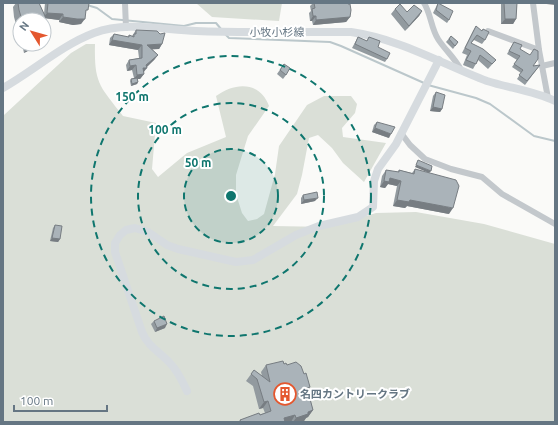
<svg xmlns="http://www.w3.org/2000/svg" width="558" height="425" font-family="Ubuntu,'Noto Sans JP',sans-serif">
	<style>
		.green { fill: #dadfd7 }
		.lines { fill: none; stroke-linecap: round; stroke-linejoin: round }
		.stream { stroke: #bbc7cb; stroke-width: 2 }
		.street { stroke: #c3c8cc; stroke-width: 6 }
		.secondary { stroke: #d6dbdf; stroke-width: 8 }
		.wall { fill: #929a9f }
		.shaded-wall { fill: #777d82 }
		.building { fill: #aab3b9; stroke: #777d82 }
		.ring { fill: none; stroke: #0f766e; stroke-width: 2; stroke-dasharray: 7 5 }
		.labels { text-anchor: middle; stroke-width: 4; stroke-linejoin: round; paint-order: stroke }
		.street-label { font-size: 11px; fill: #657683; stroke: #fff }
		.poi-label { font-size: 11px; font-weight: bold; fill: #657683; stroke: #fff; text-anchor: start }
		.centre { fill: #0f766e; stroke: #fff; stroke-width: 2 }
		.ring-label { font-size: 12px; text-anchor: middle; font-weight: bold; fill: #0f766e; stroke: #fff; stroke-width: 4; stroke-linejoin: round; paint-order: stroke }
	</style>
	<rect width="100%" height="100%" fill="#fafaf8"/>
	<g class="green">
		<path d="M196,3H282L279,21L212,17Z"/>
		<path d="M86,44H95C94,84 100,86 123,116L156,123L152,169L158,177L187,153L226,137L216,96C235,82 260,81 269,106L248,136L236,175V194L242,213L248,221L257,219L264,214L275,174L279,146L307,105L324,96H351L357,104L355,113L342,128L343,137L386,143L364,182L343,163L332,148L318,135L309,138L302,175L297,194L273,226L329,227L376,213L416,212L484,224L555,244V422H3L4,115L71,53Z"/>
	</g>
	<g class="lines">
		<g class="stream">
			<path d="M87,5L97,8L112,19L184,26L196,23H216L221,29"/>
			<path d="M225,34L229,38L330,42L341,46L424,83"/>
			<path d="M428,85L476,98L490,104L534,136L555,141"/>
		</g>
		<g class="street">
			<path d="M125,3L126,28"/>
			<path d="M424,3C431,14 431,28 438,39C445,50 455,58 461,70"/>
			<path d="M533,3L539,50L548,98"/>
			<path d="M488,31L539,50"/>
			<path d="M542,66L555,63"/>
			<path d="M401,133L410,145L425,159L451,169L482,177L502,194L555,224"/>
		</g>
		<g class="secondary">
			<path d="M3,88C33,71 62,45 94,33C125,21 164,30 196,31C248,33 300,32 351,32C400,39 442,64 487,81C509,88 534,91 555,101"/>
			<path d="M187,391C182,380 177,370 169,362C159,352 147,345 142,332L115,252V243L120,235L126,230L135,228L148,232L167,245L178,249L236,262L253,260L296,235L319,226L358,217L373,207L374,181L378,169L396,144L439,60"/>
		</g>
	</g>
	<g class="wall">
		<path d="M16,3H39L44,14L45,3H89L81,24L73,25L59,22V20L45,18L44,42V20H20V39L14,17L13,7Z"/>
		<path d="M313,3H348L350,17L346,22L313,25L312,21H310L309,13L311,11L310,6Z"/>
		<path d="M438,3L449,20L447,23L433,13Z"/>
		<path d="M501,3H525L517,4L516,19L513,24H501Z"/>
		<path d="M395,9L407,12L422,11L419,16L405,31L391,14Z"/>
		<path d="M476,26L485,40L482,44L474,40L471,43L496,60L488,69L478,60L473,69L463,65L467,55L462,53L473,31Z"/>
		<path d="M136,30L162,44L159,49H152L158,55L154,60L146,67L143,72L144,74L140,79H138V82L137,84L131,86L130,81L131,79L134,78L132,70L127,71L126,65L129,60L139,58L138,50L109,45L110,38L114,34L128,37L129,35L132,36Z"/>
		<path d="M451,36L458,42L453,49L446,42Z"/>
		<path d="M358,37L367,41L369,37L378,47L387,59L385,62L352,48Z"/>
		<path d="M514,42L533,66L540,65L525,85L517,79L521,73L512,67L517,60L507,54Z"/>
		<path d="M22,44H41L24,53Z"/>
		<path d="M284,64L286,75L283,79L277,74Z"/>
		<path d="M436,92L442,109L440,112L430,111L433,96Z"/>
		<path d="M377,122L389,138L372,132L374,125Z"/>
		<path d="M415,169L449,214L407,206L405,208L393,206L397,186L388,184L385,188L380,187L382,176L386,170L398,172L399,170L412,173Z"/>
		<path d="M303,195L315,201L301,204V198Z"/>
		<path d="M55,225L60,239L58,242L50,241L53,228Z"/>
		<path d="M154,321L165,328L155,332L151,324Z"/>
		<path d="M284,364L287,365L310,387L308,390L313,410L308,417L306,418L304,421L300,422H239L240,420L265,413L263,408L259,409L253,386L246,381L254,370L262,376L261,372L266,365Z"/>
	</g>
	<g class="shaded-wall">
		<path d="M538,3H555V5Z"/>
		<path d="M422,11L419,16L405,31L409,26Z"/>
		<path d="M47,13L63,14L59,20L43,18Z"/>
		<path d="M313,16H316L312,21H310Z"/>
		<path d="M63,17L85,19L81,24L73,25L59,22Z"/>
		<path d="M350,17L346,22L313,25L316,20Z"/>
		<path d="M505,19H516L513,24H501Z"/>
		<path d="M49,35L44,42V38Z"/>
		<path d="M112,40L142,45L138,50L109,45Z"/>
		<path d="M33,44H41L24,53L29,46Z"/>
		<path d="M162,44L159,49L144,50L147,45Z"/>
		<path d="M158,55L154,60L146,68H147L143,73V68Z"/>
		<path d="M136,65L132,70L127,71L130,66Z"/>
		<path d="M144,74L140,79H134L137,75Z"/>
		<path d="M138,82L137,84L131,86L132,84Z"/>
		<path d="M433,107L442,109L440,112L430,111Z"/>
		<path d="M375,128L391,134L389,138L372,132Z"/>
		<path d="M416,165L431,171L429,173L415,167Z"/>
		<path d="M390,178L401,181L397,186L388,184L385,188L380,187L384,181Z"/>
		<path d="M318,198L315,201L301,204L304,200Z"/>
		<path d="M397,200H410L453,208L449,214L407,206L405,208L393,206Z"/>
		<path d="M52,238L60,239L58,242L50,241Z"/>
		<path d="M167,324L165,328L155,332L157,328Z"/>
		<path d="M268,401L263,408L259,409L264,402Z"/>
		<path d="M313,410L308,417L306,418L304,421L300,422H293L296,418L308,412Z"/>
		<path d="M295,415L291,422H282L284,418Z"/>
	</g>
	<g class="building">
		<path d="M18,3H39L45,16L49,35L44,38V20H22L19,10Z"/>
		<path d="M48,3H89L88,10H86L85,19H77L63,17V14L47,13Z"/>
		<path d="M314,3H348V4H350L351,10L350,17L316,20V16H313L312,9L315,8Z"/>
		<path d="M438,3L453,11L449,20L436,10Z"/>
		<path d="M504,3H517L516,19H505Z"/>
		<path d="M400,4L407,12L414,5L422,11L409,26L395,9Z"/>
		<path d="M476,26L482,31L483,29L489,32L485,40L477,35L471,43L483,49L496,60L492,64L480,55L476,64L466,60L471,51L465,48Z"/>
		<path d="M136,30L157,31L160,34L165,33L162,44L147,45L158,55L146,65L147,68H143L144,74L137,75L136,65L130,66L129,60L142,58V45L112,40L114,34L129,37V35L134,37V34H136Z"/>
		<path d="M451,36L458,42L455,46L449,39Z"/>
		<path d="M358,37L367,41L369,37L380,41L378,47L390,53L387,59L355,44Z"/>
		<path d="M514,42L522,45L520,49L530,55L534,49L538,51V59L533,66L540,65L527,81L519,75L523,70L514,64L520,56L509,51Z"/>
		<path d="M28,44H33L29,46Z"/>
		<path d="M284,64L290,68L286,75L280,70Z"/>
		<path d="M137,78L138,82L132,84L131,79Z"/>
		<path d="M436,92L445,95L442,109L433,107Z"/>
		<path d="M377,122L395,127L391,134L375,128Z"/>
		<path d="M418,160L432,166L431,171L416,165Z"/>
		<path d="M415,169L456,180L459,186L453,208L410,200L409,202L397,200L401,181L390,178L389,182L384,181L386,170L399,172V170L414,174Z"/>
		<path d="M317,192L318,198L304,200L303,195Z"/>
		<path d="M55,225L62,226L60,239L52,238Z"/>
		<path d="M164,316L167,324L157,328L154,321Z"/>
		<path d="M283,361L284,364L286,363L287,365L296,362L301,366L304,374L306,373L310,387L307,388L313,410L308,412V414L296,418L295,415L284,418L285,422H241L240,420L259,413L260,415L271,411L268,401L264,402L257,379L251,374L254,370L270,382L266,365Z"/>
	</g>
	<circle cx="231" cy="196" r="47" fill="#0f766e" fill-opacity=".12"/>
	<g class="ring">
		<circle cx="231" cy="196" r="47"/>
		<circle cx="231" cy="196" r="93"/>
		<circle cx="231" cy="196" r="140"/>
	</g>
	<defs>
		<g id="building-ring" transform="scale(1.15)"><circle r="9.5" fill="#fff" stroke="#e4572e" stroke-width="1.5"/><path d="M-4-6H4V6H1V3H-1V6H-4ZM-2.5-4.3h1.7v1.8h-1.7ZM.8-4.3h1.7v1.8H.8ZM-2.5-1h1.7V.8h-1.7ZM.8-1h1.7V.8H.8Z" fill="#e4572e"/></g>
	</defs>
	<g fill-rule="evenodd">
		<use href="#building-ring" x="285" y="394"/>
	</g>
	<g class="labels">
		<g class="street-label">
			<text x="277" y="36">小牧小杉線</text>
		</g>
		<g class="poi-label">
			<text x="300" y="398">名四カントリークラブ</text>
		</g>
	</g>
	<circle cx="231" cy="196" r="6" class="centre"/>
	<g class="ring-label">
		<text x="132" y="101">150 m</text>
		<text x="165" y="134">100 m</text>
		<text x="198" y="167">50 m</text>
	</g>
	<rect width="558" height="425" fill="none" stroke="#657683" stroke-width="8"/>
	<g transform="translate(32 32) rotate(307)"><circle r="19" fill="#ffffff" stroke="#c1c8cd"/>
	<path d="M0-3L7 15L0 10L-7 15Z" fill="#e4572e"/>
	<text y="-6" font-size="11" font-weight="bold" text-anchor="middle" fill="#657683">N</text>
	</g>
	<path d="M14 405v6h93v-6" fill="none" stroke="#657683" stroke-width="2"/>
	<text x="20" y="405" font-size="12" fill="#657683" stroke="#ffffff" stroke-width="3" paint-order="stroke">100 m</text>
</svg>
